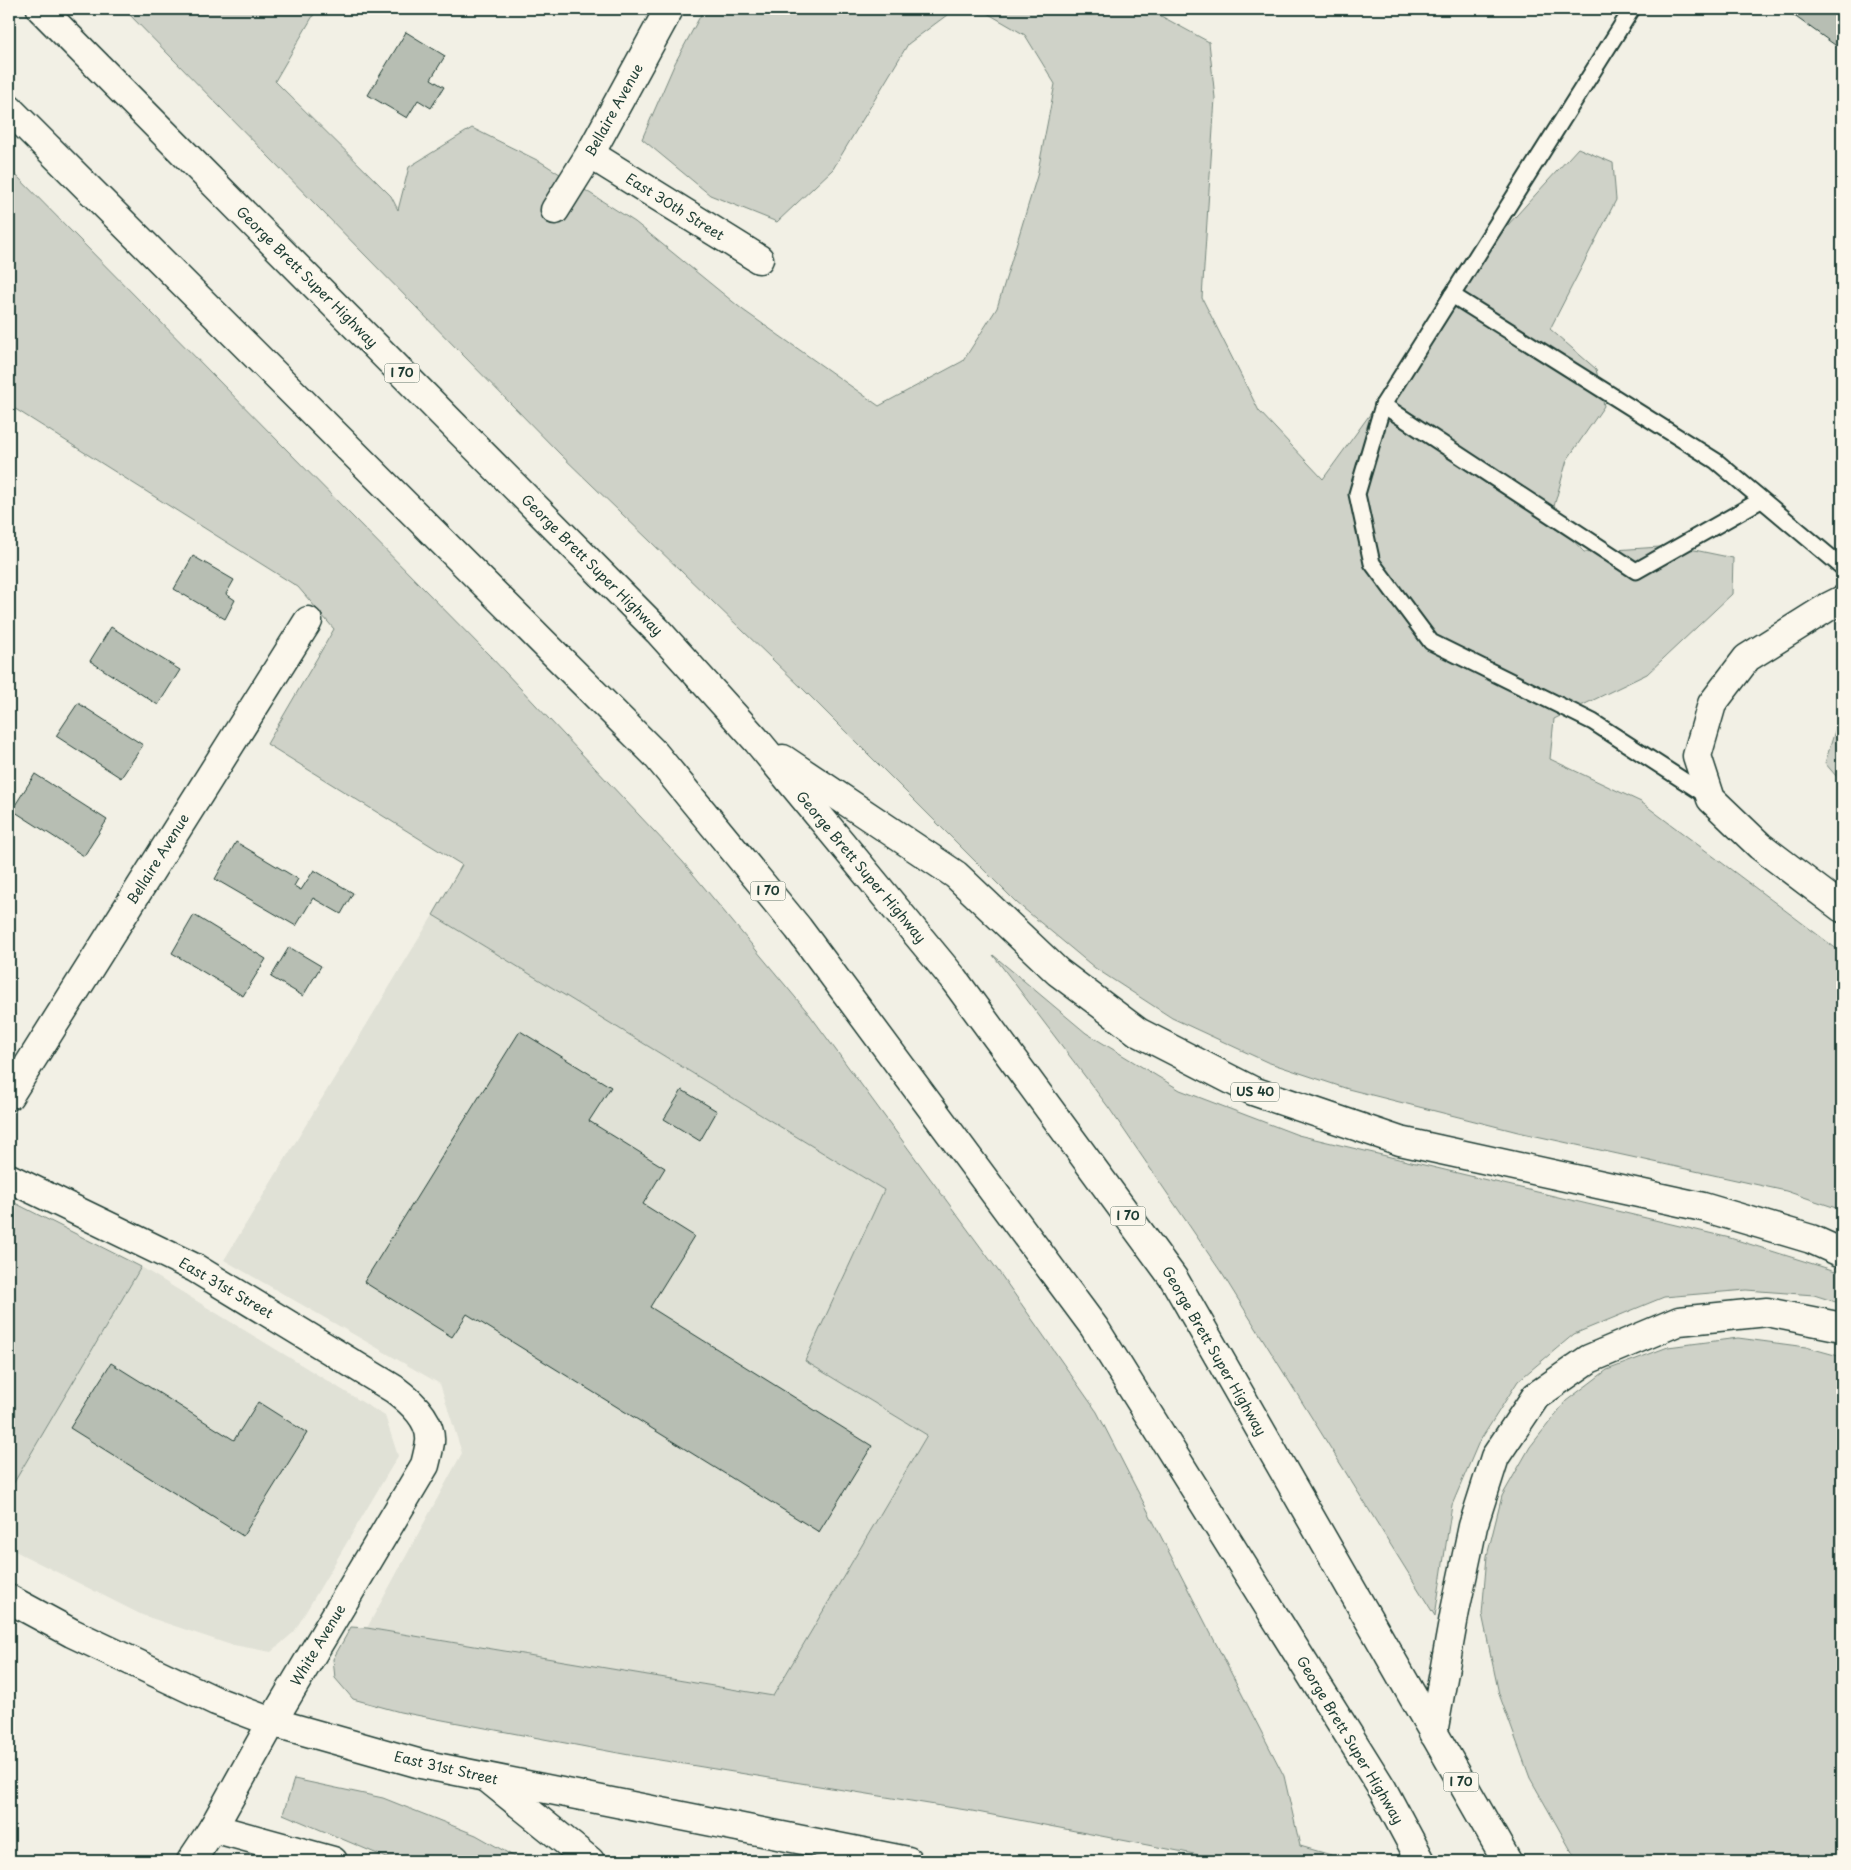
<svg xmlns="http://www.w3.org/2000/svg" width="1851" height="1870" font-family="'Playpen Sans',sans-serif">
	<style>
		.built { fill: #e0e1d6 }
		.green { fill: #cfd2c8; stroke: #77887e }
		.building { fill: #b7beb3; stroke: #1f3d34 }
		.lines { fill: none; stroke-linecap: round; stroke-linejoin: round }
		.service-casing { stroke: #1f3d34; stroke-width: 19 }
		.minor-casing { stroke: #1f3d34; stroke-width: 31 }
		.secondary-casing { stroke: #1f3d34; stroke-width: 31 }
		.motorway-casing { stroke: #1f3d34; stroke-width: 31 }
		.service { stroke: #fbf7ec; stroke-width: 15 }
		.minor { stroke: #fbf7ec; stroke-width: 28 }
		.secondary { stroke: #fbf7ec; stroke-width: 28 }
		.motorway { stroke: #fbf7ec; stroke-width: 28 }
		.labels { text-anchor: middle; stroke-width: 5; stroke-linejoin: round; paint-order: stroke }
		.shield { fill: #fbf7ec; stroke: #61756b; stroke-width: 1 }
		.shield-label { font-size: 12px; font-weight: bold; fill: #1f3d34 }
		.street-label { font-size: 14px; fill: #1f3d34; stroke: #fbf7ec }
	</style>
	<rect width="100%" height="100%" fill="#f2f0e5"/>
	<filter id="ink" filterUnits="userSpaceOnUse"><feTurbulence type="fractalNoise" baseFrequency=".02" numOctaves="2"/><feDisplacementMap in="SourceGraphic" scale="10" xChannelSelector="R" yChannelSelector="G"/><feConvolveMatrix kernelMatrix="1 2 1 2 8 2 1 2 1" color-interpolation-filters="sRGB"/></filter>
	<g filter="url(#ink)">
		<g class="built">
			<path d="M433,915L884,1190L805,1361L927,1435L773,1696L367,1628L462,1453L440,1384L224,1260Z"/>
			<path d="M141,1267L385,1416L398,1456L294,1632L271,1652L228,1644L142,1615L9,1548V1491Z"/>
		</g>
		<g class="green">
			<path d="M124,9H317L275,81L391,196L398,210L409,167L472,128L541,162L635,222L743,310L879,406L963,361L997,308L1037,176L1055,84L1025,35L980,9H1148L1209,42L1215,98L1202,298L1259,411L1323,479L1506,227L1578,148L1613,163L1616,200L1550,329L1596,369L1604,406L1567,460L1551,517L1584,552L1675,546L1733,558L1732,594L1647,674L1554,719L1550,759L1641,802L1842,953V1210L1786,1191L1518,1132L1348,1089L1267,1062L1172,1018L1095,968L1017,903L803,689L560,454Z"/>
			<path d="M704,9H955L908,44L833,169L777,222L710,195L642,139L675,63Z"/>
			<path d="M9,168L490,656L683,862L810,1015L999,1272L1097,1412L1284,1776L1300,1846L1331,1855L1335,1861H1230L972,1811L629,1755L400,1712L353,1699L335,1678L333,1659L351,1627L367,1628L773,1696L927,1435L805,1361L884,1190L433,915L462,865L267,744L334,629L298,587L9,405Z"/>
			<path d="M1842,717V783L1825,763L1839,718Z"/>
			<path d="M993,955L1086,1033L1180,1090L1298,1135L1730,1238L1842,1273V1304L1814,1295L1746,1290L1664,1297L1574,1334L1518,1381L1478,1444L1452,1505L1435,1616L1223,1275L1109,1108Z"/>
			<path d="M9,1200L141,1267L9,1491Z"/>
			<path d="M1738,1338L1806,1347L1842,1357V1861H1577L1530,1778L1499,1694L1482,1614L1487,1556L1502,1496L1530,1447L1566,1401L1607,1370L1668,1347Z"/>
			<path d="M294,1779L383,1798L476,1835L522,1861H394L283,1814Z"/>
		</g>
		<g class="building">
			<path d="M1787,9H1842V50L1786,10Z"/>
			<path d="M406,32L445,56L431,79L444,87L431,108L418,100L407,118L368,95Z"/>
			<path d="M193,556L234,580L226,594L235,600L225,619L174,589Z"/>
			<path d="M111,627L180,670L158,705L90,661Z"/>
			<path d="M78,703L143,745L121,778L56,736Z"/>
			<path d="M35,774L107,820L84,856L12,810Z"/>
			<path d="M236,842L298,879L294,886L301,890L314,870L353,893L341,914L313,898L296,926L215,879Z"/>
			<path d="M194,915L266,959L243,996L172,953Z"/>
			<path d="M289,947L321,966L303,996L271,977Z"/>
			<path d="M520,1031L611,1087L589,1121L665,1168L643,1204L694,1236L650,1307L872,1446L819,1532L467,1314L452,1337L364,1282Z"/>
			<path d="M682,1090L717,1111L700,1141L664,1119Z"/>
			<path d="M111,1363L234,1440L258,1402L307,1433L243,1536L70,1428Z"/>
		</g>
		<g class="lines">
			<g class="service-casing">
				<g id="service">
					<path d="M1632,9L1383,405L1357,494L1372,563L1431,642L1593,722L1709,797"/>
					<path d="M1452,295L1716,461L1842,567"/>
					<path d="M1383,405L1636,571L1761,500"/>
				</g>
			</g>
			<g class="minor-casing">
				<g id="minor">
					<path d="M590,154L759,259"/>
					<path d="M555,210L590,154L669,9"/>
					<path d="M1842,600L1828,607L1747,658L1712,704L1697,756L1711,799L1760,846L1842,908"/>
					<path d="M9,1096L308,621"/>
					<path d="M9,1178L195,1268L394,1389C409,1400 432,1420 430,1442C429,1449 427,1457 425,1465L272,1722L213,1828L191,1861"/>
					<path d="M213,1828L333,1861"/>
				</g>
			</g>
			<g class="secondary-casing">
				<path id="secondary" d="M9,1599L72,1633L216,1701L272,1722L421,1764L908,1861"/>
			</g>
			<g class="motorway-casing">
				<g id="motorway">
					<path d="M41,9L658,631L758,742L953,978L1174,1279L1507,1861"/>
					<path d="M9,109L655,754L798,928L1094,1327L1383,1790L1421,1861"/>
					<path d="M783,759L956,875L1058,972L1138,1032L1253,1091L1400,1141L1703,1207L1811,1239L1842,1253"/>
					<path d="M1433,1733L1455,1611L1473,1526L1495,1457L1536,1396L1589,1359L1679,1321L1767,1312L1842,1327"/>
					<path d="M486,1777L590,1861"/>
				</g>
			</g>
			<use href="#service" class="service"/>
			<use href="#minor" class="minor"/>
			<use href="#secondary" class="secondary"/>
			<use href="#motorway" class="motorway"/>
		</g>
	</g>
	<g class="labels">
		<g class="shield">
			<rect x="384.5" y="363.5" width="35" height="19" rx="4"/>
			<rect x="750.5" y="881.5" width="35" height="19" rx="4"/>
			<rect x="1231" y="1082.5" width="48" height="19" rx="4"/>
			<rect x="1110.5" y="1206.5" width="35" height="19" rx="4"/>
			<rect x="1443.5" y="1772.5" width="35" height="19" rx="4"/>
		</g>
		<g class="shield-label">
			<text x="402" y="377">I 70</text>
			<text x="768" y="895">I 70</text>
			<text x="1255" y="1096">US 40</text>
			<text x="1128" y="1220">I 70</text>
			<text x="1461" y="1786">I 70</text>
		</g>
		<g class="street-label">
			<text transform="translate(614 110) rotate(-61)" y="5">Bellaire Avenue</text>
			<text transform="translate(675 207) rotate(32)" y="5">East 30th Street</text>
			<text transform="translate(307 277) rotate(45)" y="5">George Brett Super Highway</text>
			<text transform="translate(592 565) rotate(45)" y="5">George Brett Super Highway</text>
			<text transform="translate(158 859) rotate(-58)" y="5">Bellaire Avenue</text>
			<text transform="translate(861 867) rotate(50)" y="5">George Brett Super Highway</text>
			<text transform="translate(226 1288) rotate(30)" y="5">East 31st Street</text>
			<text transform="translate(1214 1351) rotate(60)" y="5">George Brett Super Highway</text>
			<text transform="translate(318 1645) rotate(-59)" y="5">White Avenue</text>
			<text transform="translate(1350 1740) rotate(59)" y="5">George Brett Super Highway</text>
			<text transform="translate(446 1768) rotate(13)" y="5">East 31st Street</text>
		</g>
	</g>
	<rect width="1851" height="1870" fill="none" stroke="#fbf7ec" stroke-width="30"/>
	<rect x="15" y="15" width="1821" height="1840" fill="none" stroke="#1f3d34" stroke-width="2" filter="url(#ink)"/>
</svg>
